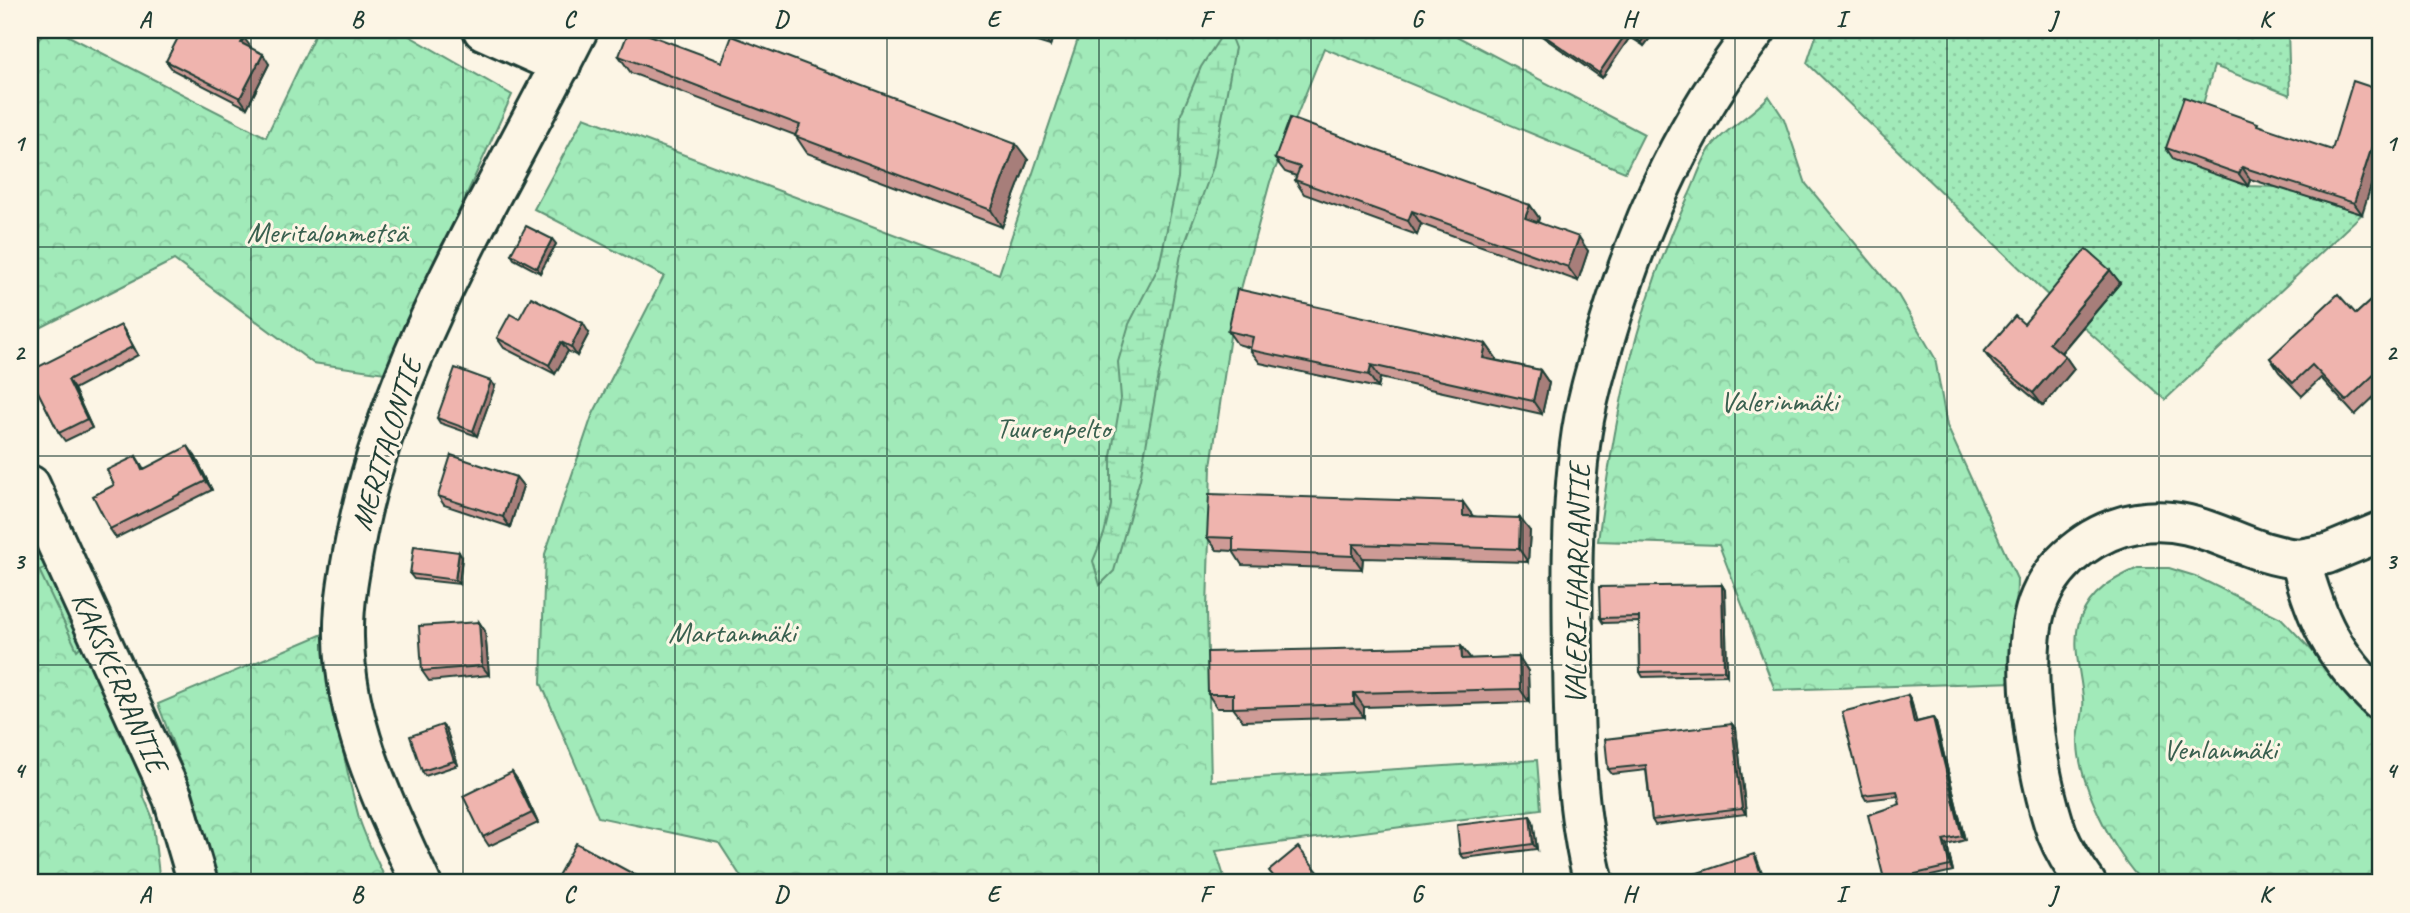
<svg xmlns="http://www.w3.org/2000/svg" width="2410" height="913" font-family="Caveat,sans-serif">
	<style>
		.grass { fill: url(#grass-tufts); stroke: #609476; stroke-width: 2 }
		.forest { fill: url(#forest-crowns); stroke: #609476; stroke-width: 2 }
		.wetland { fill: url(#wetland-marsh); stroke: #609476; stroke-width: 2 }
		.garden { fill: url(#garden-dots); stroke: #609476; stroke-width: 2 }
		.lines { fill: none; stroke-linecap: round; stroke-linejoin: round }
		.minor-casing { stroke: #1f3d34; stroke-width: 44 }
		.tertiary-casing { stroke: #1f3d34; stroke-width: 44 }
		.minor { stroke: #fcf5e5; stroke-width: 38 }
		.tertiary { stroke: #fcf5e5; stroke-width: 38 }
		.wall { fill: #ce9b96; stroke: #1f3d34; stroke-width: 2 }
		.shaded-wall { fill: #a77e7a; stroke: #1f3d34; stroke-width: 2 }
		.building { fill: #efb4ae; stroke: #1f3d34; stroke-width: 2 }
		.grid { fill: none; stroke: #1f3d34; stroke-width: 2; stroke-opacity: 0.55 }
		.labels { text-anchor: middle; stroke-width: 6; stroke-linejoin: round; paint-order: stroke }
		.park-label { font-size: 30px; fill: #39604f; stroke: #fcf5e5 }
		.street-label { font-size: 30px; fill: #1f3d34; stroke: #fcf5e5 }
		.neatline { fill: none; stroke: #1f3d34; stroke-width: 2.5 }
		.grid-label { font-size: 23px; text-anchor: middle; font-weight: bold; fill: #1f3d34 }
	</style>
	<defs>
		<pattern id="grass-tufts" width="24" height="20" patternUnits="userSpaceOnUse" patternTransform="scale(1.75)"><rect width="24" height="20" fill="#a1eab9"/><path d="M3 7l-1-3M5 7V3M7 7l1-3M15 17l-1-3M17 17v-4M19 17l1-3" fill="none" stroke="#8acaa0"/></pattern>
		<pattern id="forest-crowns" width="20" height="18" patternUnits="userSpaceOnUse" patternTransform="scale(1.75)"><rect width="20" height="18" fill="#a1eab9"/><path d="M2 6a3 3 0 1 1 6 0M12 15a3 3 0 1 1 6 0" fill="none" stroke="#8acaa0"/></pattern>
		<pattern id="wetland-marsh" width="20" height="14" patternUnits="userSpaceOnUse" patternTransform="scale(1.75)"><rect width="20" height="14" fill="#a1eab9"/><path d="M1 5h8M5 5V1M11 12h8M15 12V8" fill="none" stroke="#8acaa0"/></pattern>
		<pattern id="garden-dots" width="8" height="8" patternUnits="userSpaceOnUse" patternTransform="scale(1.75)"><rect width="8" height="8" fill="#a1eab9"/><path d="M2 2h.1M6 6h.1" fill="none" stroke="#8acaa0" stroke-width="1.8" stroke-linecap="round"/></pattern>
	</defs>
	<rect width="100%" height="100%" fill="#fcf5e5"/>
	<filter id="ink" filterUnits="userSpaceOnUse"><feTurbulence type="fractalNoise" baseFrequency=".0143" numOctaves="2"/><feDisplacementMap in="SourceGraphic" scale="14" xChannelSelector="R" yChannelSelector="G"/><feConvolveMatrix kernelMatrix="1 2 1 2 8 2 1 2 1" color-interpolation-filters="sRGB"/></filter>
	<g filter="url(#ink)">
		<path class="grass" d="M49,567L84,643L77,651L30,574Z"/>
		<g class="forest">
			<path d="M46,30H57L266,137L317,30H399L512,95L385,373L313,363L174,260L30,333V49Z"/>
			<path d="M1081,30H1445L1644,134L1625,172L1324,48L1270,182L1232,322L1211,466L1207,610L1211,781L1537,760L1541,809L1216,851L1226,883H745L719,843L598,817L541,683L545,554L592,416L664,276L534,209L584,117L999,274Z"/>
			<path d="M1769,96L1784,119L1806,184L1898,295L1935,358L1947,426L2017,579L2015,682L1775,690L1719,545L1598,541C1615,416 1634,312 1688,197C1696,181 1702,158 1713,145C1729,126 1753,115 1769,96Z"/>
			<path d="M30,529L49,567L39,570L77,650L84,643L142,776L143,795L152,816L160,883H30Z"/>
			<path d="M2138,568H2169L2195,576L2281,618L2380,722V883H2144C2115,857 2077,780 2078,740C2079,726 2085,712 2083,698C2081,673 2071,644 2080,619C2091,591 2113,579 2138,568Z"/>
			<path d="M330,631C331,695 342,757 359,818C366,840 378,862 387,883H215L200,816L158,704Z"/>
		</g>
		<path class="wetland" d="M1225,30H1228L1235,48L1213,167L1181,254L1140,479L1114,571L1100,585L1093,561L1104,534L1111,505V456L1121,398L1118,362L1129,324L1159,266L1178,178L1181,114L1201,67Z"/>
		<path class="garden" d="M1818,30H2288L2290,95L2214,66L2201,111L2248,186L2277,187L2362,214L2165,400L2083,327L2119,283L2059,306L1807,63Z"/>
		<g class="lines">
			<g class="minor-casing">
				<g id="minor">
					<path d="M483,30L561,65"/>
					<path d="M2380,532L2327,554L2300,559C2317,622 2333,655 2380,701"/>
					<path d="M421,883C385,805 345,726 344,637C343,601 351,563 358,527C396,348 497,192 578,30"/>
					<path d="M1594,883C1575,809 1574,734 1573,657C1572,586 1571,516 1580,445C1585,403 1598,362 1610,322C1644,211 1686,122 1756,30"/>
					<path d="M2086,883C2075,868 2064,851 2057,833C2037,778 2016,651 2040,597C2057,558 2096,530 2137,523C2202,512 2240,555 2300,559"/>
				</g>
			</g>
			<g class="tertiary-casing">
				<path id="tertiary" d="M30,485L173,798L198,883"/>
			</g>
			<use href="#minor" class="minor"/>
			<use href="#tertiary" class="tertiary"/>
		</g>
		<g class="wall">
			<path d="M112,30H126L122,36Z"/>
			<path d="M998,30H1055L1050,46Z"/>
			<path d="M1533,30H1656L1644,46L1630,37L1602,78Z"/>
			<path d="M244,38L250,48L269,64L247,108L173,70L166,61Z"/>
			<path d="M619,56L722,62L1028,160L1002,227L807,153L795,135L631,73Z"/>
			<path d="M2166,148L2332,150L2362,214L2250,179L2248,186L2174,160Z"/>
			<path d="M1275,159L1530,205L1539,218L1538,222L1588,251L1578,281L1421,224L1417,235L1304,194L1295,180L1296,176L1285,172Z"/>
			<path d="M552,239L556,244L540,273L514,259L511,254Z"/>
			<path d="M2110,270L2120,283L2061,353L2065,356L2074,369L2043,406L1994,365L1984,352L2024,324Z"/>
			<path d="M2380,292V391L2355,415L2321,378L2302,396L2279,372L2270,358L2356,314Z"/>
			<path d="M519,319L589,333L577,356L568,351L555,374L504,348L497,338Z"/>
			<path d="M1228,331L1486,344L1496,358L1495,360L1540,370L1549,383L1542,414L1380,378L1378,388L1260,363L1250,350L1251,348L1237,344Z"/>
			<path d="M126,333L138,355L74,389L92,428L65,441L59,433L30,376Z"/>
			<path d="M495,386L477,436L440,423L437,418Z"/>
			<path d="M136,456L144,469L195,456L212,490L116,538L110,529L114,485Z"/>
			<path d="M516,477L523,486L510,527L444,505L438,496Z"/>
			<path d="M1473,516L1530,531L1528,562L1363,558L1362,569L1242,565L1233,551L1217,550L1207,537Z"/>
			<path d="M462,557L459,584L414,579L410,574Z"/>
			<path d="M1722,585L1725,590L1727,675L1643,677L1640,672L1639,622L1603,623L1600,618Z"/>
			<path d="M479,622L485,631L489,675L429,681L422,671Z"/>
			<path d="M1461,646L1471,659L1519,657L1528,671L1529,702L1364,707V717L1243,721L1233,708H1217L1208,694Z"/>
			<path d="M1908,695L1911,700L1916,722L1933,718L1936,723L1965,840L1947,845L1953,871L1918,879L1919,883H1885L1900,804L1898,796L1866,800L1863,795Z"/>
			<path d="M1732,724L1736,729L1746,814L1655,825L1652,820L1646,770L1612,774L1608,769Z"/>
			<path d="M446,729L458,765L425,776L422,771Z"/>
			<path d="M512,772L519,782L538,823L489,846L483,837Z"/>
			<path d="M1530,816L1533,821L1537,849L1464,858L1460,854Z"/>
		</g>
		<g class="shaded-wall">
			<path d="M118,30H126L122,36Z"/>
			<path d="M1039,30H1055L1050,46Z"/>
			<path d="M1649,30H1656L1644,46L1641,42Z"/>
			<path d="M1627,32L1630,37L1602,78L1599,73Z"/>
			<path d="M244,38L251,47L248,53L241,43Z"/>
			<path d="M263,54L269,64L247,108L240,98Z"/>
			<path d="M2380,121V158L2362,214L2354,203Z"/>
			<path d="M1016,144L1028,160L1002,227L991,210Z"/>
			<path d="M2242,167L2250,179L2248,186L2239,174Z"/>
			<path d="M1530,205L1539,218L1534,231L1525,218Z"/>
			<path d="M1412,211L1421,224L1417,235L1408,221Z"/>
			<path d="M1579,237L1588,251L1578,281L1568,267Z"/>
			<path d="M552,239L556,244L540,273L537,268Z"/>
			<path d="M2110,270L2120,283L2058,356L2049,343Z"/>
			<path d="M583,323L589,333L577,356L571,347Z"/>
			<path d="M121,325L126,333L138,355L132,347Z"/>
			<path d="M561,342L568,351L555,374L549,365Z"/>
			<path d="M1486,344L1496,358L1493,371L1483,358Z"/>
			<path d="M2065,356L2074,369L2043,406L2033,393Z"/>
			<path d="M1371,365L1380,378L1378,388L1369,375Z"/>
			<path d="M1540,370L1549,383L1542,414L1533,401Z"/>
			<path d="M68,380L74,389L92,428L87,419Z"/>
			<path d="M491,381L495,386L477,436L473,431Z"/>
			<path d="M188,446L195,456L212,490L206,481Z"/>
			<path d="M516,477L523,486L510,527L503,517Z"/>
			<path d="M1463,502L1473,516H1463Z"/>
			<path d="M1520,518L1530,531L1528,562L1519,549Z"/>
			<path d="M1353,544L1363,558L1362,569L1353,556Z"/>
			<path d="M459,552L462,557L459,584L455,580Z"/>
			<path d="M1722,585L1725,590L1727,675L1724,670Z"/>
			<path d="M479,622L485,631L489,675L482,666Z"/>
			<path d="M1461,646L1471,659H1462Z"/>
			<path d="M1519,657L1528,671L1529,702L1520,689Z"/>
			<path d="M1354,693L1364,707V717L1354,704Z"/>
			<path d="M1908,695L1911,700L1918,728L1914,723Z"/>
			<path d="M1933,718L1936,723L1965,840L1962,836Z"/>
			<path d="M1732,724L1736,729L1746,814L1742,809Z"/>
			<path d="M442,725L446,729L458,765L454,761Z"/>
			<path d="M512,772L519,782L538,823L532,813Z"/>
			<path d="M1530,816L1533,821L1537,849L1533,844Z"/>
			<path d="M1943,840L1947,845L1953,871L1950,866Z"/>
			<path d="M1754,854L1757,859L1766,883H1764Z"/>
		</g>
		<g class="building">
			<path d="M182,30H228L244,38L241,43L263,54L240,98L166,61Z"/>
			<path d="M629,30H636L722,62L732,36L1016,144L991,210L795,136L800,125L619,56Z"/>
			<path d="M1536,30H1649L1641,42L1627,32L1599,73Z"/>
			<path d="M2353,81L2380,90V121L2354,203L2242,167L2239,174L2166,148L2184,97L2258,123L2257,125L2332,150Z"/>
			<path d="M1290,118L1530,205L1525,218L1579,237L1568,267L1412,211L1408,221L1295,180L1300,167L1275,159Z"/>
			<path d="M526,226L552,239L537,268L511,254Z"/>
			<path d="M2086,249L2110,270L2049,343L2065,356L2033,393L1984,352L2015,316L2024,324Z"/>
			<path d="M1237,289L1486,344L1483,358L1540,370L1533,401L1371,365L1369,375L1250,350L1253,337L1228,331Z"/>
			<path d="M2380,292V369L2346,401L2312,365L2293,383L2270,358L2338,294L2356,314Z"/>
			<path d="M531,297L583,323L571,347L561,342L549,365L497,338L510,314L519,319Z"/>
			<path d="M121,325L132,347L68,380L87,419L59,433L30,376V371Z"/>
			<path d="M455,368L491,381L473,431L437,418Z"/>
			<path d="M188,446L206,481L110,529L93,496L114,485L107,470L136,456L142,470Z"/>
			<path d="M451,455L516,477L503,517L438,496Z"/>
			<path d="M1209,494L1463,502V516L1520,518L1519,549L1353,544V556L1233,551V538L1207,537Z"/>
			<path d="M414,546L459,552L455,580L410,574Z"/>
			<path d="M1722,585L1724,670L1640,672L1639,617L1600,618L1599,587Z"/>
			<path d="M479,622L482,666L422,671L419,626Z"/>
			<path d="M1461,646L1462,659L1519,657L1520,689L1354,693V704L1233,708V694H1208L1207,652Z"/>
			<path d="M1908,695L1914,723L1933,718L1962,836L1943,840L1950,866L1915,874L1917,883H1885L1868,815L1900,804L1897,791L1863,795L1842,712Z"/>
			<path d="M1732,724L1742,809L1652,820L1646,765L1608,769L1605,739Z"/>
			<path d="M442,725L454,761L422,771L410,736Z"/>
			<path d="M512,772L532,813L483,837L463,796Z"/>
			<path d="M1530,816L1533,844L1460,854L1457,825Z"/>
			<path d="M576,843L650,883H554Z"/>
			<path d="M1298,847L1327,883H1279L1269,871Z"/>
			<path d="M1754,854L1764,883H1668Z"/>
		</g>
	</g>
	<path class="grid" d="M251,30V883M463,30V883M675,30V883M887,30V883M1099,30V883M1311,30V883M1523,30V883M1735,30V883M1947,30V883M2159,30V883M30,247H2380M30,456H2380M30,665H2380"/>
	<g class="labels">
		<g class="park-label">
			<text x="327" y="242">Meritalonmetsä</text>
			<text x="1779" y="411">Valerinmäki</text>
			<text x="1053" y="438">Tuurenpelto</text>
			<text x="732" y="642">Martanmäki</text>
			<text x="2220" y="759">Venlanmäki</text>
		</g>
		<g class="street-label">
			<text transform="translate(386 444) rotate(-73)" y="10">MERITALONTIE</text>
			<text transform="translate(1577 584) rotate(-89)" y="10">VALERI-HAARLANTIE</text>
			<text transform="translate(120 682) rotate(66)" y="10">KAKSKERRANTIE</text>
		</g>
	</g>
	<rect width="2410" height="913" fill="none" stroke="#fcf5e5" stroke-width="77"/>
	<rect x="38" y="38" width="2334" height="836" class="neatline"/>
	<g class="grid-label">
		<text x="145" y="27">A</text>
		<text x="357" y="27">B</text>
		<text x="569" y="27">C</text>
		<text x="781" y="27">D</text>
		<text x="993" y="27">E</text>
		<text x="1205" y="27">F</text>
		<text x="1417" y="27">G</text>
		<text x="1629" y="27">H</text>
		<text x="1841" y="27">I</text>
		<text x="2053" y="27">J</text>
		<text x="2265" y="27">K</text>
		<text x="19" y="151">1</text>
		<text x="2391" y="151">1</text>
		<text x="19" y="360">2</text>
		<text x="2391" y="360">2</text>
		<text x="19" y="569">3</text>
		<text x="2391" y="569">3</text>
		<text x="19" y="778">4</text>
		<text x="2391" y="778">4</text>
		<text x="145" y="902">A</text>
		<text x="357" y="902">B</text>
		<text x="569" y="902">C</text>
		<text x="781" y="902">D</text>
		<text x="993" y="902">E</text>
		<text x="1205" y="902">F</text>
		<text x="1417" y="902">G</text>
		<text x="1629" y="902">H</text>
		<text x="1841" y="902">I</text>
		<text x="2053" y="902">J</text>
		<text x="2265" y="902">K</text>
	</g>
</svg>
